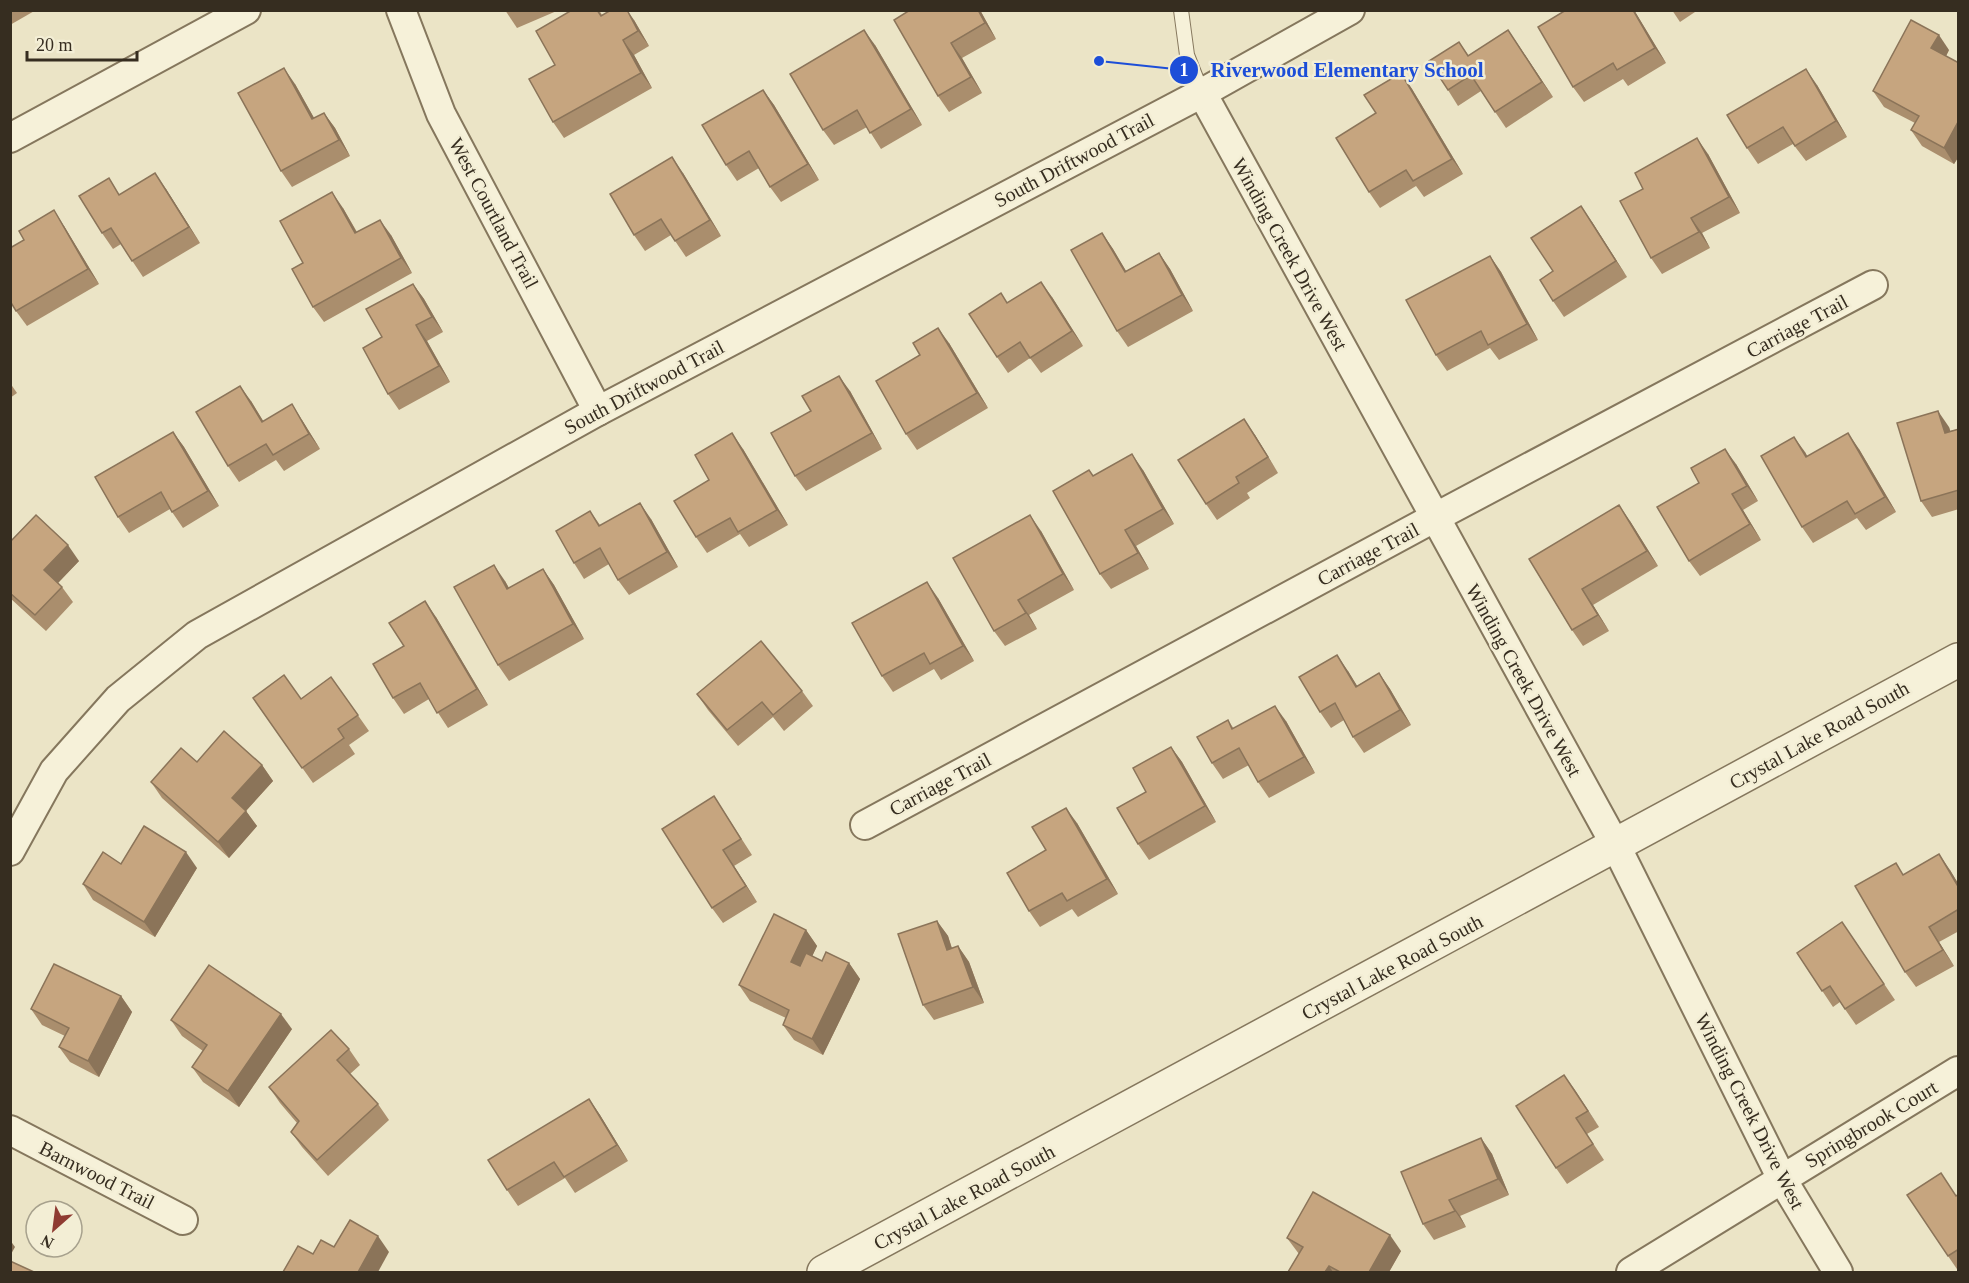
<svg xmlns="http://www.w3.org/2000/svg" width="1969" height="1283" font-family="'Times New Roman',serif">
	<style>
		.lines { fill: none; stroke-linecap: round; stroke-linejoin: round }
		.service-casing { stroke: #85775d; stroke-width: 16 }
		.minor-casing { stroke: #85775d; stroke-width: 32 }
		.tertiary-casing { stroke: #85775d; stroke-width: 36 }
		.service { stroke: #f6f1d9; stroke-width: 14 }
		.minor { stroke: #f6f1d9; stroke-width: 28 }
		.tertiary { stroke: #f6f1d9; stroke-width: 33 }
		.wall { fill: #aa8e6d }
		.shaded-wall { fill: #8b7459 }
		.building { fill: #c6a57f; stroke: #8b7459; stroke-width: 1.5 }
		.labels { text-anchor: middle; stroke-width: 5; stroke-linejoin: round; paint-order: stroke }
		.street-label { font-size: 20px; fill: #362d20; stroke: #f3eed5 }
		.leader { fill: none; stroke: #1d4ed8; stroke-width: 2 }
		.callout-dot { fill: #1d4ed8; stroke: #f3eed5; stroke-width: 2 }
		.mark-label { font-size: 18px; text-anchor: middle; font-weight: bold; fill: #fff }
		.callout-label { font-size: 21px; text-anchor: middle; font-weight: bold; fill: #1d4ed8; stroke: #f3eed5; stroke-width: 5; stroke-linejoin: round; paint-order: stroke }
	</style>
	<rect width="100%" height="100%" fill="#ebe4c6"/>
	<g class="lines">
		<g class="service-casing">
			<path id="service" d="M1181,10L1187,55L1202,93"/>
		</g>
		<g class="minor-casing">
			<g id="minor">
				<path d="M401,10L441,114L598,411"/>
				<path d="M1202,93L1616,846L1782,1179L1838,1272"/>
				<path d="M10,138L246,10"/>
				<path d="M865,825L1434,518L1873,285"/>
				<path d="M10,851L54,771L118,699L197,635L598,411L1202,93L1350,10"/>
				<path d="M10,1130L183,1220"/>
				<path d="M1631,1272L1958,1071"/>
			</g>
		</g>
		<g class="tertiary-casing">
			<path id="tertiary" d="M824,1272L1958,660"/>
		</g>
		<use href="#service" class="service"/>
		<use href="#minor" class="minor"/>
		<use href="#tertiary" class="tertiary"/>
	</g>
	<g class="wall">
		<path d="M10,10H36L10,25Z"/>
		<path d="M505,10H559L517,28Z"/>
		<path d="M599,10L602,15L634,20L649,46L634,55L652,88L564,138L553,122L555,65Z"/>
		<path d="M910,10H980L996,39L962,58L982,93L949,112L938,96Z"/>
		<path d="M1634,10L1666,63L1628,86L1623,79L1584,102L1573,87Z"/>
		<path d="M1672,10H1698L1680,22Z"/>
		<path d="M1508,30L1553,97L1506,128L1481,91L1458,106L1448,90L1459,42L1469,56Z"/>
		<path d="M875,45L922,125L881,149L867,127L834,145L823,130Z"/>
		<path d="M1949,50L1946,56L1959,63V156L1954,164L1922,146L1911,130L1915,123L1884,107L1873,91Z"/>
		<path d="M1401,73L1412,89L1463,174L1424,197L1416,186L1380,208L1369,192L1376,113Z"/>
		<path d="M295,84L314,118L324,113L335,128L350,156L292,187L281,171Z"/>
		<path d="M1817,85L1847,137L1806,161L1793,144L1758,164L1747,148Z"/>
		<path d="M763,90L774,105L819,180L781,202L770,187L759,168L737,181L726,165Z"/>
		<path d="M1708,154L1740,213L1702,233L1710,248L1662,274L1651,258Z"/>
		<path d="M683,173L721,236L686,257L671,235L645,251L634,235Z"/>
		<path d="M166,189L200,243L143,277L121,244L113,249L102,233L120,194Z"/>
		<path d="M343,208L357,232L391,235L412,273L324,322L313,307L303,263Z"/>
		<path d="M1592,222L1627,277L1564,317L1553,301V271Z"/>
		<path d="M64,226L99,284L27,326L16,311Z"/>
		<path d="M1102,233L1113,249L1126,271L1159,253L1170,269L1193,311L1128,347L1117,331Z"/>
		<path d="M1490,256L1501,272L1538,340L1499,360L1490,348L1447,371L1436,355Z"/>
		<path d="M413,284L424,299L443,332L427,341L450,382L399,410L388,394L382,337Z"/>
		<path d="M1001,293L1007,303L1052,297L1083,346L1041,373L1030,358L1008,373L997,357Z"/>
		<path d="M949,343L988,408L917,450L906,434Z"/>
		<path d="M10,383L17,393L10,398Z"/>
		<path d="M850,391L882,449L806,491L795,476Z"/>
		<path d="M251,401L263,421L302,420L320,449L284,471L276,460L239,482L228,466Z"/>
		<path d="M1949,427L1950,431L1959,429V509L1932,517L1921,501Z"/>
		<path d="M173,432L184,447L219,506L183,528L170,509L129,533L118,517Z"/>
		<path d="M1255,435L1278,473L1247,493L1250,498L1217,520L1206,504Z"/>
		<path d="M743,449L788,525L749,547L740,534L707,553L696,537L709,480Z"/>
		<path d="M1859,449L1896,512L1866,530L1857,518L1813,543L1802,527L1805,452L1807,456Z"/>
		<path d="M1736,464L1758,501L1743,510L1761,540L1700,576L1689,561Z"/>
		<path d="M1089,470L1093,476L1143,470L1174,524L1136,546L1149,569L1111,589L1100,574Z"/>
		<path d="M590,511L600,525L651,519L678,567L629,595L618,580L609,564L584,579L574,563Z"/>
		<path d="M1630,521L1658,566L1593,605L1609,631L1583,646L1572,630L1529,559Z"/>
		<path d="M1041,531L1074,590L1029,615L1037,629L1005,646L994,631Z"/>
		<path d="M10,542L79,561L58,583L62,587L73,602L46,631L10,598Z"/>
		<path d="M543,569L554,585L584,639L509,681L498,665L505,581L509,588Z"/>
		<path d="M938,598L974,661L941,680L934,669L893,692L882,676Z"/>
		<path d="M436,617L488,705L448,728L429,699L404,714L393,698L404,646Z"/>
		<path d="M1348,671L1357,686L1379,673L1390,689L1411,725L1364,753L1353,737L1344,720L1331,728L1320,712Z"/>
		<path d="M331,677L369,731L349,745L355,754L313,783L253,698L301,699Z"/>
		<path d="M802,691L813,706L784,731L773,717L738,746L708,710L697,694Z"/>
		<path d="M1228,720L1234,729L1286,721L1315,773L1269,798L1258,782L1249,765L1223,779L1212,763Z"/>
		<path d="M1171,747L1182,762L1216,822L1149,860L1138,844Z"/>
		<path d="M197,762L262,765L273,781L246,811L257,826L229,858L162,798L151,782Z"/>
		<path d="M714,796L752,855L734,866L757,902L723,923L712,908Z"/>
		<path d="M1077,823L1118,894L1078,917L1072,909L1040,927L1029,911L1046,850Z"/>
		<path d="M121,864L197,868L155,937L93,900L83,884Z"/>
		<path d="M1950,870L1959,885V931L1939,942L1954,966L1916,987L1905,972L1904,874Z"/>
		<path d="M937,921L948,936L952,948L958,946L969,962L984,1003L934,1020L923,1005Z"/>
		<path d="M806,930L817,946L812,956L822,961L849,963L860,979L823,1055L794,1040L783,1025L786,1018L750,1001L739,985Z"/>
		<path d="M1853,938L1895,1000L1856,1025L1840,1002L1833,1007L1797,953Z"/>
		<path d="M121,996L132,1012L99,1077L70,1062L59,1047L65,1036L42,1025L31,1009Z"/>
		<path d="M171,1020L292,1029L239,1107L203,1082L192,1067L203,1051L182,1036Z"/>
		<path d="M349,1049L360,1065L350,1074L378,1104L389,1120L328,1176L302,1147L291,1132L297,1123L280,1103L269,1087Z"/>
		<path d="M1564,1075L1599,1127L1587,1134L1604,1160L1567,1184L1556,1168Z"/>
		<path d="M589,1099L600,1115L628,1161L575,1193L565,1178L518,1206L507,1190Z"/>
		<path d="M1481,1138L1492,1154L1509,1195L1460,1216L1466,1227L1434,1240L1423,1224Z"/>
		<path d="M1959,1194V1272L1948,1256L1956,1195Z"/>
		<path d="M1287,1238L1401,1251L1389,1272H1288L1299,1254Z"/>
	</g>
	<g class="shaded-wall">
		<path d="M627,10L634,20L649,46L638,31Z"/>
		<path d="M978,10H980L996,39L985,23Z"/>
		<path d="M1633,10H1634L1666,63L1655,48Z"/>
		<path d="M864,30L875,45L922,125L911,109Z"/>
		<path d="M1508,30L1519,46L1553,97L1542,82Z"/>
		<path d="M1939,35L1949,50L1942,64L1931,48Z"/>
		<path d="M623,40L634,55L652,88L641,73Z"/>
		<path d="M951,43L962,58L982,93L971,77Z"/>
		<path d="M284,68L295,84L323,134L312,119Z"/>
		<path d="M1806,69L1817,85L1847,137L1836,121Z"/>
		<path d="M1401,73L1412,89L1463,174L1452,159Z"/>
		<path d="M763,90L774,105L819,180L808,164Z"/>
		<path d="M324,113L335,128L350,156L339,140Z"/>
		<path d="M1959,120V156L1954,164L1944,148Z"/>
		<path d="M1697,138L1708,154L1740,213L1729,197Z"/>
		<path d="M672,157L683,173L721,236L710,220Z"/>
		<path d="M155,173L166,189L200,243L189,227Z"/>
		<path d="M332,192L343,208L366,249L355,233Z"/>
		<path d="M1581,206L1592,222L1627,277L1616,261Z"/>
		<path d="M54,210L64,226L99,284L88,269Z"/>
		<path d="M1691,218L1702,233L1710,248L1699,232Z"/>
		<path d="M380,220L391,235L412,273L401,258Z"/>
		<path d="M1102,233L1113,249L1136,288L1125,272Z"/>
		<path d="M1159,253L1170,269L1193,311L1182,295Z"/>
		<path d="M1490,256L1501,272L1538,340L1527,324Z"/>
		<path d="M1041,282L1052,297L1083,346L1072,331Z"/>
		<path d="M413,284L424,299L443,332L432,317Z"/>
		<path d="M416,325L427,341L450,382L439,366Z"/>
		<path d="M938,328L949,343L988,408L977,393Z"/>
		<path d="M839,376L850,391L882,449L872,433Z"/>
		<path d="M240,386L251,401L273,437L262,422Z"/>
		<path d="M292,404L302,420L320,449L309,434Z"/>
		<path d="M1938,411L1949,427L1956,449L1945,433Z"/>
		<path d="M1244,419L1255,435L1278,473L1268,457Z"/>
		<path d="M173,432L184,447L219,506L208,491Z"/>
		<path d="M732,433L743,449L788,525L777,510Z"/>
		<path d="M1848,433L1859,449L1896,512L1885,497Z"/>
		<path d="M1794,437L1805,452L1816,473L1806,457Z"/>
		<path d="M1725,449L1736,464L1758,501L1747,486Z"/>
		<path d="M1132,454L1143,470L1174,524L1163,509Z"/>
		<path d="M1732,494L1743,510L1761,540L1750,524Z"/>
		<path d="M640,503L651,519L678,567L667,552Z"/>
		<path d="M1619,505L1630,521L1658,566L1647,551Z"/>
		<path d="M1030,515L1041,531L1074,590L1063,574Z"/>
		<path d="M1125,530L1136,546L1149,569L1138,553Z"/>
		<path d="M68,545L79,561L55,586L44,570Z"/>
		<path d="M494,565L505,581L518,605L507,589Z"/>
		<path d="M543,569L554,585L584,639L573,624Z"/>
		<path d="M927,582L938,598L974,661L963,646Z"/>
		<path d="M1582,589L1593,605L1609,631L1598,615Z"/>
		<path d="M1018,600L1029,615L1037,629L1026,613Z"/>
		<path d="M425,601L436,617L488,705L477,689Z"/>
		<path d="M1337,655L1348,671L1367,702L1356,687Z"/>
		<path d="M1379,673L1390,689L1411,725L1400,710Z"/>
		<path d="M1275,706L1286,721L1315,773L1304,757Z"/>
		<path d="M1171,747L1182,762L1216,822L1205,806Z"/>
		<path d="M262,765L273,781L243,814L232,798Z"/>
		<path d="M1066,808L1077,823L1118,894L1107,879Z"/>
		<path d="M246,811L257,826L229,858L218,842Z"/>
		<path d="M723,850L734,866L757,902L746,886Z"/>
		<path d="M186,852L197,868L155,937L144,922Z"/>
		<path d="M1939,854L1950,870L1959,885V888Z"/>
		<path d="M937,921L948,936L957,966L947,950Z"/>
		<path d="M1929,927L1939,942L1954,966L1943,950Z"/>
		<path d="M806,930L817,946L802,978L791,962Z"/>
		<path d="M958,946L969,962L984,1003L973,987Z"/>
		<path d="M849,963L860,979L823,1055L812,1039Z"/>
		<path d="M121,996L132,1012L99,1077L88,1061Z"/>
		<path d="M281,1014L292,1029L239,1107L228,1091Z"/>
		<path d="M1564,1075L1575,1090L1599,1127L1588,1111Z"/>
		<path d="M589,1099L600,1115L628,1161L617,1145Z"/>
		<path d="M1481,1138L1492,1154L1509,1195L1498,1179Z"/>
		<path d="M1449,1200L1460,1216L1466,1227L1455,1211Z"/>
		<path d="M1390,1235L1401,1251L1389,1272H1369Z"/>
		<path d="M378,1236L389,1252L378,1272H358Z"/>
		<path d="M10,1240L15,1247L10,1256Z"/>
		<path d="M1329,1266L1333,1272H1325Z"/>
	</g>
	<g class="building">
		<path d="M572,10H597L601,16L611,10H627L638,31L623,40L641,73L553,122L529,79L555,65L536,31Z"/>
		<path d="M910,10H978L985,23L951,43L971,77L938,96L894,20Z"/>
		<path d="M1566,10H1633L1655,48L1617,70L1613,63L1573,87L1538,27Z"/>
		<path d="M1911,20L1939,35L1931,48L1959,63V120L1944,148L1911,130L1919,116L1873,91Z"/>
		<path d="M864,30L911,109L870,133L857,110L823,130L790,74Z"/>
		<path d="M1508,30L1542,82L1495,112L1471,75L1448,90L1429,61L1459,42L1468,56Z"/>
		<path d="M284,68L312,119L324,113L339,140L281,171L238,93Z"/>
		<path d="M1806,69L1836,121L1795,146L1783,127L1747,148L1727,115Z"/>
		<path d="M1401,73L1452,159L1413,181L1406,170L1369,192L1336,138L1376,113L1364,95Z"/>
		<path d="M763,90L808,164L770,187L749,151L726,165L702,125Z"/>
		<path d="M1697,138L1729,197L1691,218L1699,232L1651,258L1620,201L1643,189L1635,173Z"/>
		<path d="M672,157L710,220L675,241L661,219L634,235L610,194Z"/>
		<path d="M155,173L189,227L132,261L111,228L102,233L79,196L109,178L119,195Z"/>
		<path d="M332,192L355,233L380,220L401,258L313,307L292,269L303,263L280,221Z"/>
		<path d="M1581,206L1616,261L1553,301L1540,280L1553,271L1531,238Z"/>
		<path d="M54,210L88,269L16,311L10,301V248L24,240L19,231Z"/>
		<path d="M1102,233L1125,272L1159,253L1182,295L1117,331L1071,250Z"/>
		<path d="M1490,256L1527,324L1488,345L1481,331L1436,355L1406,300Z"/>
		<path d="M1041,282L1072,331L1030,358L1020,342L997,357L969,314L1001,293L1007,303Z"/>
		<path d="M413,284L432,317L416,325L439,366L388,394L363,348L382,337L366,309Z"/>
		<path d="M938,328L977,393L906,434L876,381L920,355L913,343Z"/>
		<path d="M839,376L872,433L795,476L771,433L811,411L802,396Z"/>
		<path d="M240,386L262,422L292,404L309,434L273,455L266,444L228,466L196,412Z"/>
		<path d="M1938,411L1945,433L1959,429V490L1921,501L1897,423Z"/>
		<path d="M1244,419L1268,457L1236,477L1239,483L1206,504L1178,460Z"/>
		<path d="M173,432L208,491L172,512L161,492L118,517L95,477Z"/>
		<path d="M732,433L777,510L738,532L730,518L696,537L674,501L709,480L695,455Z"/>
		<path d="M1848,433L1885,497L1855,514L1847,501L1802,527L1761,456L1794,437L1806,457Z"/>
		<path d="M1725,449L1747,486L1732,494L1750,524L1689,561L1657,507L1699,483L1691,468Z"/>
		<path d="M1132,454L1163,509L1125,530L1138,553L1100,574L1053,491L1089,470L1093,476Z"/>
		<path d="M640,503L667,552L618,580L600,548L574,563L556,531L590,511L599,526Z"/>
		<path d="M1619,505L1647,551L1582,589L1598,615L1572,630L1529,559Z"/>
		<path d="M36,515L68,545L44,570L62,587L35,615L10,593V542Z"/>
		<path d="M1030,515L1063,574L1018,600L1026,613L994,631L953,558Z"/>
		<path d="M494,565L507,589L543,569L573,624L498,665L454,587Z"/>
		<path d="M927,582L963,646L930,664L924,653L882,676L852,623Z"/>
		<path d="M425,601L477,689L437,713L420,683L393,698L373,664L404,646L389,623Z"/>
		<path d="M761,641L802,691L773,715L762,702L727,730L697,694Z"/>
		<path d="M1337,655L1356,687L1379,673L1400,710L1353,737L1335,703L1320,712L1299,677Z"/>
		<path d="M284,675L301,699L331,677L358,715L338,729L344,738L302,768L253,698Z"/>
		<path d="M1275,706L1304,757L1258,782L1239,748L1212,763L1197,737L1228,720L1232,729Z"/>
		<path d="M224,731L262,765L232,798L246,811L218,842L151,782L181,748L197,762Z"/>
		<path d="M1171,747L1205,806L1138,844L1117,808L1146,792L1133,768Z"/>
		<path d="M714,796L741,839L723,850L746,886L712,908L662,829Z"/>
		<path d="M1066,808L1107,879L1067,901L1062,893L1029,911L1007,873L1046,850L1032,827Z"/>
		<path d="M144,826L186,852L144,922L83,884L103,852L121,864Z"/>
		<path d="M1939,854L1959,888V909L1929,927L1943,950L1905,972L1855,886L1896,863L1903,875Z"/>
		<path d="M774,914L806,930L791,962L800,966L806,953L822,961L826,952L849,963L812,1039L783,1025L789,1010L739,985Z"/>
		<path d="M937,921L947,950L958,946L973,987L923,1005L898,934Z"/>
		<path d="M1842,922L1884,984L1845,1009L1830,986L1822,991L1797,953Z"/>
		<path d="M54,964L121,996L88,1061L59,1047L69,1028L31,1009Z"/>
		<path d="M209,965L281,1014L228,1091L192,1067L207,1045L171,1020Z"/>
		<path d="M331,1030L349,1049L337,1060L378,1104L317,1160L291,1132L299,1121L269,1087Z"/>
		<path d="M1564,1075L1588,1111L1576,1118L1593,1144L1556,1168L1516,1106Z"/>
		<path d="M589,1099L617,1145L564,1177L554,1162L507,1190L488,1160Z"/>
		<path d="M1481,1138L1498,1179L1449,1200L1455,1211L1423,1224L1401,1172Z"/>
		<path d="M1941,1173L1956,1196L1959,1194V1249L1948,1256L1907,1195Z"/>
		<path d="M1313,1192L1390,1235L1369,1272H1340L1329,1266L1325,1272H1288L1303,1247L1287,1238Z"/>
		<path d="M350,1220L378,1236L358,1272H283L298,1246L313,1254L321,1240L334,1247Z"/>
		<path d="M10,1261L34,1272H10Z"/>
	</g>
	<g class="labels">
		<g class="street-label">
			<text transform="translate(1074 160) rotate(-28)" y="7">South Driftwood Trail</text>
			<text transform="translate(494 213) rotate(62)" y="7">West Courtland Trail</text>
			<text transform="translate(1290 254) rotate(61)" y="7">Winding Creek Drive West</text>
			<text transform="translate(1797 326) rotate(-28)" y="7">Carriage Trail</text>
			<text transform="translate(644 387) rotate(-28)" y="7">South Driftwood Trail</text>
			<text transform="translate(1368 554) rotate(-28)" y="7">Carriage Trail</text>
			<text transform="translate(1524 680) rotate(61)" y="7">Winding Creek Drive West</text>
			<text transform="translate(1819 735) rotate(-29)" y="7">Crystal Lake Road South</text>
			<text transform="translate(940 784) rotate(-28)" y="7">Carriage Trail</text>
			<text transform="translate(1392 967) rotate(-28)" y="7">Crystal Lake Road South</text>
			<text transform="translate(1750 1111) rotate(63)" y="7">Winding Creek Drive West</text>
			<text transform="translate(1871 1124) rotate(-31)" y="7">Springbrook Court</text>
			<text transform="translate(97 1175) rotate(27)" y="7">Barnwood Trail</text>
			<text transform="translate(964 1197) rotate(-28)" y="7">Crystal Lake Road South</text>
		</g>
	</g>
	<path class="leader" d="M1099 61L1184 70"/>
	<g class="callout-dot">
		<circle cx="1099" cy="61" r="6"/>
		<circle cx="1184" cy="70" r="15"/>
	</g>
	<g class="mark-label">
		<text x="1184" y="76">1</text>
	</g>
	<g class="callout-label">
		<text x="1347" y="77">Riverwood Elementary School</text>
	</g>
	<rect width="1969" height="1283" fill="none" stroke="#362d20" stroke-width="24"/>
	<g transform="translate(54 1229) rotate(208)"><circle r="28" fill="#f3eed5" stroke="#a7a18d" stroke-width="1.5"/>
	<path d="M0-4.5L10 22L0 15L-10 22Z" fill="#8f3b32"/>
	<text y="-9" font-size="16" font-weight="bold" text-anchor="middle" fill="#362d20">N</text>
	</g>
	<path d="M27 51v9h110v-9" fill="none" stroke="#362d20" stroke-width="3"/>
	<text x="36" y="51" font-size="18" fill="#362d20" stroke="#f3eed5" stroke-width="4.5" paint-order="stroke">20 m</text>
</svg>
